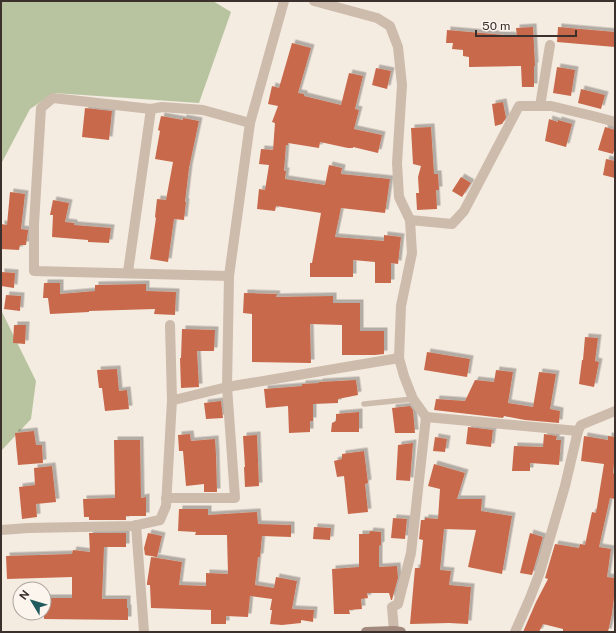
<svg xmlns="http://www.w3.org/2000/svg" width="616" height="633" font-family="'Public Sans',sans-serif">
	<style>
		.green { fill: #b8c4a0 }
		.building { fill: #c8694b; filter: url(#shadow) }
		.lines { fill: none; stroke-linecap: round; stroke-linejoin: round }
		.lane { stroke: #cdbbac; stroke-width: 5.5 }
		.street { stroke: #cdbbac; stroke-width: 10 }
		.secondary { stroke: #a18a7d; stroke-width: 10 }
	</style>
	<defs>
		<filter id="shadow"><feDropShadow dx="3.5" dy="-3.5" stdDeviation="0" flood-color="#0004"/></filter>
	</defs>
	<rect width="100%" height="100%" fill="#f4ebe1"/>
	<g class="green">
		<path d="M1,1H213L231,12L199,103L54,93L30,109L1,164Z"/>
		<path d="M1,310L36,381L31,419L1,451Z"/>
	</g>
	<g class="building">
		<path d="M533,27L535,66H534V87H522L521,66L469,67V57L463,56V50L452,49L453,43H446L447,30L517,36L516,28Z"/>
		<path d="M558,27L615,32V47L557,42Z"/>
		<path d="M292,43L311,48L298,93L304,94V96L341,105L349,73L363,76L355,109L359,110L354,129L382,135L378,153L353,147V148H348L320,142L319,148L288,143V145H286L284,171H286L285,179L325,185L329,165L342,168L341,174L390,179L385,213L341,208L335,237L384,241V235L401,237L398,264L391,263V283H375V262L353,260V277H310V263H312L321,213L276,206L275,211L257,209L259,189L265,190L269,165L259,164L261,149L273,150L275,123L272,122L278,106L268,104L272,86L279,88Z"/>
		<path d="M557,67L575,70L571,96L553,93Z"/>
		<path d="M376,68L391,71L387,89L372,85Z"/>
		<path d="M581,89L605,95L601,109L578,103Z"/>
		<path d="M503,102L506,118L502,124L495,126L492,104Z"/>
		<path d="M85,108L112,111L109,140L82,137Z"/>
		<path d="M161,116L183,120V118L199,121L189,168L185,202H186L184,220L174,219L168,262L150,259L156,218L155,217L157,199L166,200L173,162L155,159L160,131L158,130Z"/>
		<path d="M549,119L558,122V120L572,124L566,147L545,141Z"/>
		<path d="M431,127L434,174H438L439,190H436L437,209L417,210L416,193H419L418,177L421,166L413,164L411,128Z"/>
		<path d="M605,127L615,130V147L613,154L598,150Z"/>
		<path d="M606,159L615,161V178L603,175Z"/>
		<path d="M461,177L471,183L462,197L452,191Z"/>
		<path d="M10,192L25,194L21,229L28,230V231L26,245H20L19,250L1,249V224L7,225Z"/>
		<path d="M53,200L69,203L65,222L74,223V225L111,228L109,243L88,242V240L52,237L53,215H50Z"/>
		<path d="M1,272L15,273L14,288L1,286Z"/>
		<path d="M44,283H60V294L95,291V285L146,284V291L176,292L175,315L154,314L155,309L89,311V312L50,314L48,298H43Z"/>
		<path d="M244,293L277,294L276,297L333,296V303H360V331H384V354L375,355H342V325L310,324L311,363L252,362V314L243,313Z"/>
		<path d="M6,295L21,296L20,311L4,309Z"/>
		<path d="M14,325H26L25,344L13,343Z"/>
		<path d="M182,329L215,330L214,351H197L199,387L181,388L180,358H181Z"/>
		<path d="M585,337L598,338L595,361L599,362L594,387L579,384L582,360H583Z"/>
		<path d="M427,352L470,359L467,377L424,370Z"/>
		<path d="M117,369L119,391L127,390L129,409L105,411L102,388H99L97,370Z"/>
		<path d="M496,370L513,372L508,403L533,407L539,372L556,374L550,409L560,411L559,423L525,420L504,416L503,418L434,410L436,399L465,401L475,380L494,382Z"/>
		<path d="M356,380L358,395L338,399V403L313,404V421H310V432L289,433L288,406L266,408L264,389L302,386V384L319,383V382Z"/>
		<path d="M221,401L223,418L206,419L204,403Z"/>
		<path d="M410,406L413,410L415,433H395L392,408Z"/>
		<path d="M359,412V432H331L332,423L336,421V414Z"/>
		<path d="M468,427L493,430L491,447L466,444Z"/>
		<path d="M34,431L36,445H42L43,463L18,465L15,433Z"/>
		<path d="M190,434L191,441L215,439L216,455L217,492H204V484L186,486L183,451H179L178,435Z"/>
		<path d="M544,434L557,436L556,440H561L559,465L530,463V471H512L514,446L543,447Z"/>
		<path d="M257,435L259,486L245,487L244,467H245L243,436Z"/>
		<path d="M584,436L608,440V436L615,437V453L613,473L615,474V499L610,498L599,547L611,549L607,577L615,578V589L612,614L608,632H563V629L543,624L539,632H523L536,602L548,579L545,578L555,544L579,548L580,544L585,545L592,512L596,513L604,464L581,461Z"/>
		<path d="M435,437L447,439L445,452L433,451Z"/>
		<path d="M114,440H140L141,498L146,497V516H126V520H89V517H84L83,499L115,498Z"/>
		<path d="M413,443L410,481L396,480L398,445Z"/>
		<path d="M364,451L368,483L365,484L368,512L348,514L344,476L337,477L334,461L342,459V454Z"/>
		<path d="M434,464L465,473L457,499H482L481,511L512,516L502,574L468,567L476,530L444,529L440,570L451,571L449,585L471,587L468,624L449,623L410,624L415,568H420L423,540L419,539L421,520H425V518L438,519L440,489L428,486Z"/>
		<path d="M52,466L56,502L36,504L37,517L22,519L19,487L35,485L34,468Z"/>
		<path d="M179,509H208V515L257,512L258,524L291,525V537L262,536L260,557H258L255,585L274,588L276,577L297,581L292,609L314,610L313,622L301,620V623L282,625L270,624L272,610H270L272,599L250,596L248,617L226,616V624H211V610L151,608L150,585H147V583L151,557L182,562L179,585L206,586V573L228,574L227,535H195L196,532L178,531Z"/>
		<path d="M393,518L407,519L405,539L391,538Z"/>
		<path d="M314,527L331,528L330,540L313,539Z"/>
		<path d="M370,531L381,532V545L379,546V567L397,566L398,578L392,600H391L389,593H367L368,598L361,599L362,609L349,610L350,614H334L332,569L359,567V534H369Z"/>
		<path d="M89,533H126V547H104L102,599H127V608H128V620L44,619V598H72V577L7,579L6,556L72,554L73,550L90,552Z"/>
		<path d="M148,533L162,536L157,557L145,555L144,548Z"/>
		<path d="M530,533L543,537L532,575L520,573Z"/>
	</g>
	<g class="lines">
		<path class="lane" d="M364,404L413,399"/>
		<g class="street">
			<path d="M314,1L377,18L390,26L398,47L402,85L397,163L399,197L410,220L412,253L401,306L399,358L404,376L413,399L426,417L411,553L398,604L392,607L394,631"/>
			<path d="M540,106L550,45"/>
			<path d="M410,220L452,224L464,211L519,106H551L593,116L615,122"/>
			<path d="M128,272L151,109"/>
			<path d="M229,276L34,271V224L41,108L53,98L151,109L162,107L203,110L250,123"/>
			<path d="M170,325L172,400"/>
			<path d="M426,417L578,431"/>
			<path d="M166,498H235L227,387L229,276L250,123L284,1"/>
			<path d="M136,525L144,632"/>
			<path d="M1,530L28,528L133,526L160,520L166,506L172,400L178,399L227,387L399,358"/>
			<path d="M515,632L530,598L540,572L565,486L578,431L581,425L615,411"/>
		</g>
		<path class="secondary" d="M366,632L394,631L401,632"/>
	</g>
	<rect width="616" height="633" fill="none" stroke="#3b302b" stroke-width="4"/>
	<g transform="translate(32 601) rotate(308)"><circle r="19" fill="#fbf5ee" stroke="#aea6a0"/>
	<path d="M0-3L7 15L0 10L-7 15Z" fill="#1f5a5e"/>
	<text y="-6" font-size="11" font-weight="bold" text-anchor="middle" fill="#3b302b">N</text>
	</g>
	<path d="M476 30v6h100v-6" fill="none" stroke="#3b302b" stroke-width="2"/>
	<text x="482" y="30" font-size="12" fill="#3b302b" stroke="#fbf5ee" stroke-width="3" paint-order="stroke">50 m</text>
</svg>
